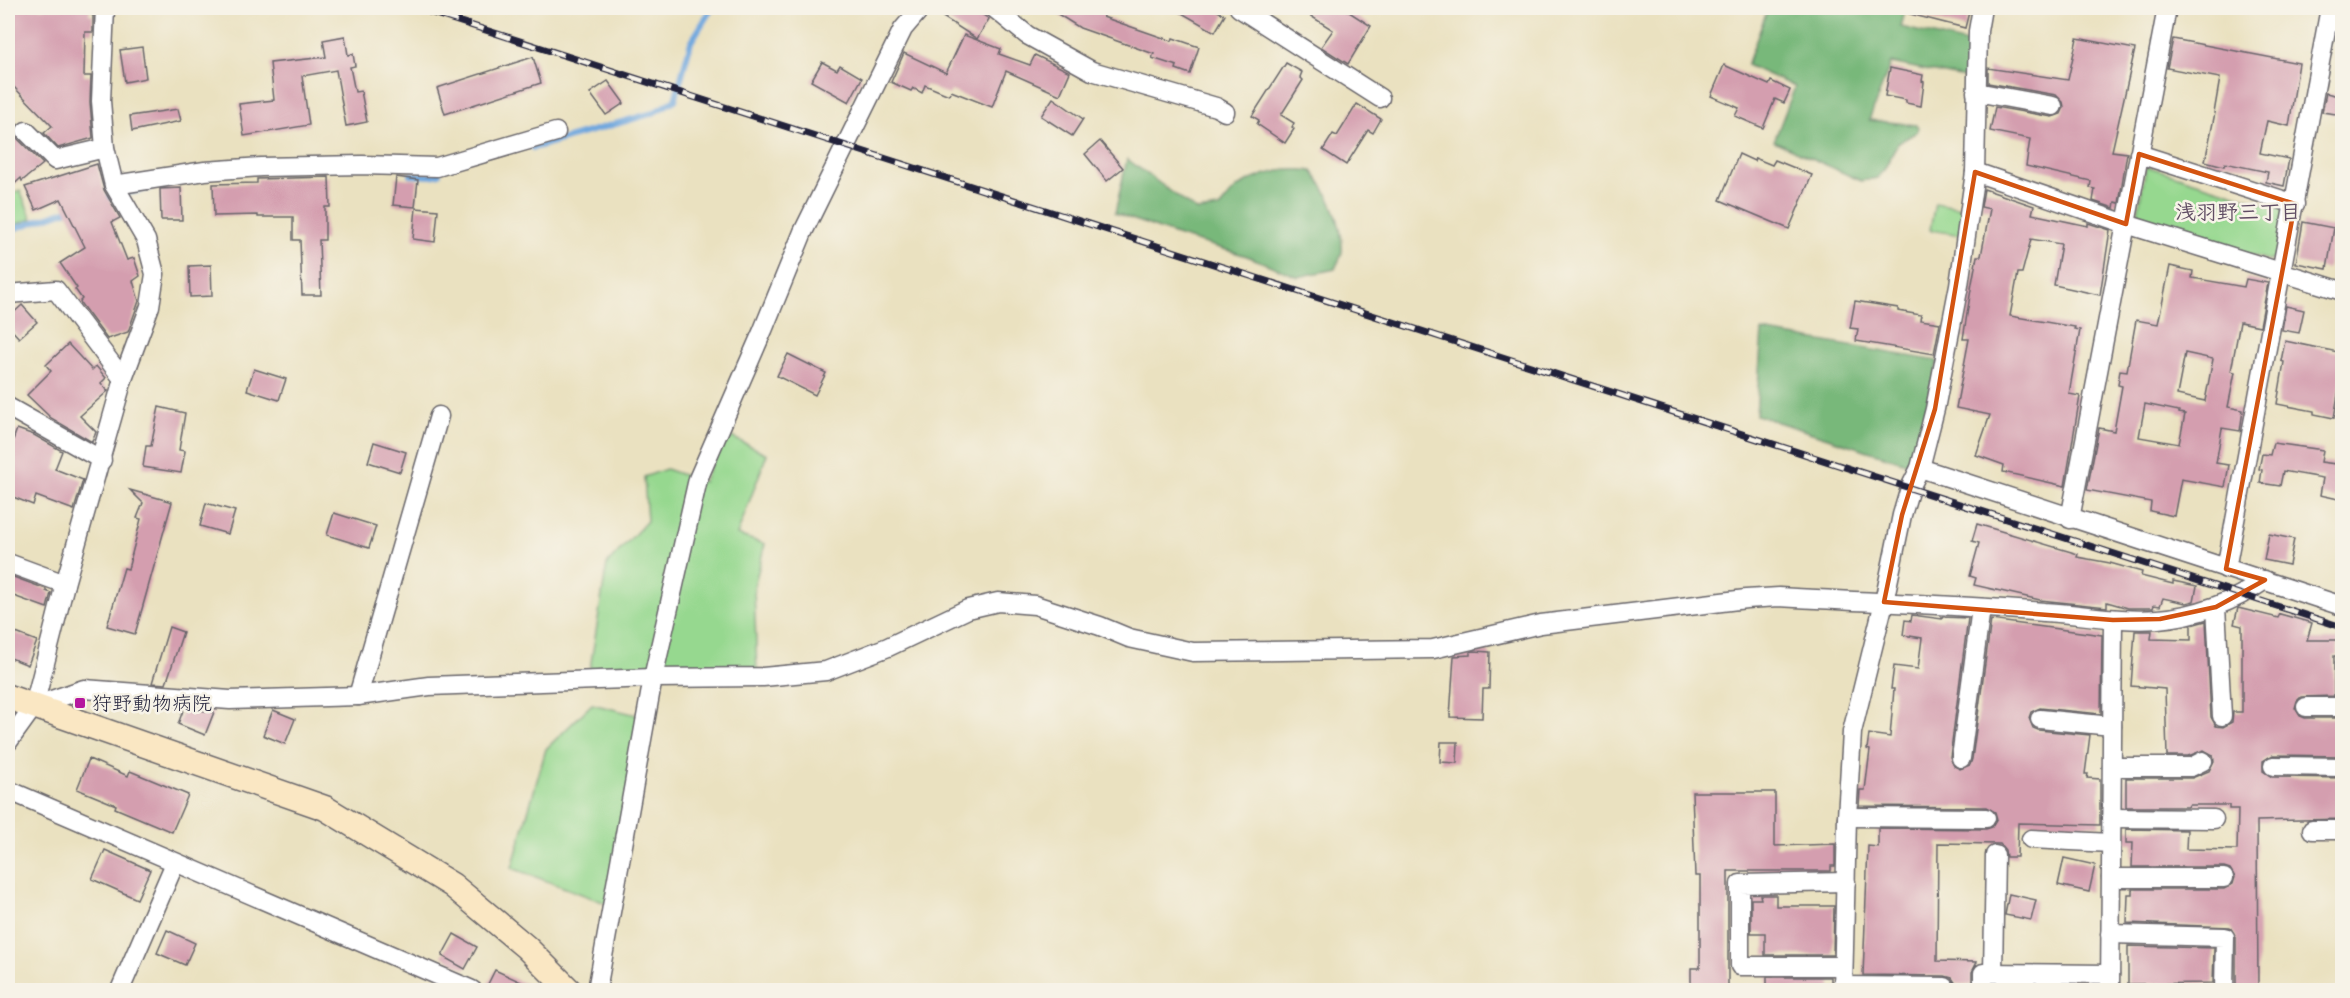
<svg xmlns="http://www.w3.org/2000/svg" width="2350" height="998" font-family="'Playpen Sans','Klee One',sans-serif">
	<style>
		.green { fill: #96d88f; stroke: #5c7d65; stroke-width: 1.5 }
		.forest { fill: #78b87a; stroke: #4d6d5a; stroke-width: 1.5 }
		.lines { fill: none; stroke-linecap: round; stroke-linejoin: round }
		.stream { stroke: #6fa7de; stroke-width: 6 }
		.building { fill: #d49eaf; fill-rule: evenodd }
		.street-casing { stroke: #68656a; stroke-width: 21 }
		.secondary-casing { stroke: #68656a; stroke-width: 27 }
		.street { stroke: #fff; stroke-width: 18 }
		.secondary { stroke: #fae7c3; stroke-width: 24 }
		.rail-casing { stroke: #22223b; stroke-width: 7 }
		.rail { stroke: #f7f3e8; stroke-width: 4.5; stroke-dasharray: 14; stroke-linecap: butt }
		.marked { fill: none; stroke: #d45411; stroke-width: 4.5; stroke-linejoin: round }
		.poi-dot { fill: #b5179e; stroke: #f7f3e8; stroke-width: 2 }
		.labels { text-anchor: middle; stroke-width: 5; stroke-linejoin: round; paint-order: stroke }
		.poi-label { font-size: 20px; fill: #22223b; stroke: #f7f3e8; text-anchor: start }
		.neighbourhood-label { font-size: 21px; font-weight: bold; fill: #604d64; stroke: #f7f3e8 }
	</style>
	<rect width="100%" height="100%" fill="#f7f3e8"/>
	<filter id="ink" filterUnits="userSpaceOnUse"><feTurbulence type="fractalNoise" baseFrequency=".0167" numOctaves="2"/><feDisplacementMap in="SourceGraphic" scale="12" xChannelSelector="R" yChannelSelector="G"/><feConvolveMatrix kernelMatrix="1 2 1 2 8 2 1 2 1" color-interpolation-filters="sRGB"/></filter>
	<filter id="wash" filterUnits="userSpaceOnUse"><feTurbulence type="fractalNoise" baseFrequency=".008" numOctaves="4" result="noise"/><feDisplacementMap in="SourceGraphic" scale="24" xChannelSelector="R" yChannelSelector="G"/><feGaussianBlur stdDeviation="1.35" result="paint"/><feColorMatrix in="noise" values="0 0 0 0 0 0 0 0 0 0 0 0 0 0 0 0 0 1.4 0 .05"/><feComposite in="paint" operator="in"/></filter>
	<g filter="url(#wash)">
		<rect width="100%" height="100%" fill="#eae1c0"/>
		<g class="green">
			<path d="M2146,166L2286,210L2277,257L2270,261L2142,220L2138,212Z"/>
			<path d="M20,190L32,219L11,226L8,222V196Z"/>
			<path d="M1935,203L1966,209L1961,235L1930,230Z"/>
			<path d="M725,434L767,454L737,535L765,544L754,587L757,674L589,675L607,564L647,521L644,477L666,469L703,482Z"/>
			<path d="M592,704L641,716L608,904L512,868L546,749Z"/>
		</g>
		<g class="forest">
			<path d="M1768,8H1906L1901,27L1971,44L1970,79L1891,63L1869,120L1916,125L1919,128L1917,132L1898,143L1884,170L1877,178L1861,181L1774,141L1795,87L1747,65Z"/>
			<path d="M1127,159L1197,211L1219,208C1225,202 1231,192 1238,187C1260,173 1286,167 1312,171C1329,192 1343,223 1342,251C1342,257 1337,263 1335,269L1298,277L1247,256L1179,236L1115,213Z"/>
			<path d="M1762,331L1938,361L1912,465L1756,415Z"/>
		</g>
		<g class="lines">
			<g class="stream">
				<path d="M533,148L653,113L675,100L691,42L712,8"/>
				<path d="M411,175L431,176L439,174"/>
				<path d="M101,199L150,188"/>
				<path d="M8,231L74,208"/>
			</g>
		</g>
		<g id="blocks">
			<g class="building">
				<path d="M8,8H90L89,14L93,15V32H85L84,76H91L90,102L93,138L58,148L44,133L52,126L8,81Z"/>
				<path d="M932,8H983L980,13L989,19L977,39L932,10Z"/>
				<path d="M1048,8H1092L1105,14L1103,17L1172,41L1173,38L1199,47L1190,74L1176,69L1177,66L1152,58L1154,54L1080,28Z"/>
				<path d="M1173,8H1212L1225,15L1215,32Z"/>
				<path d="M1298,8H1343L1371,26L1348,64L1321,47L1333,30Z"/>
				<path d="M1907,8H1970L1965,28L1906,13Z"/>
				<path d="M964,35L1001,49L999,54L1030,65L1035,55L1070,72L1060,95L1006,71L992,107L951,91L949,95L925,85L922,93L913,88L911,91L891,82L904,53L946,73Z"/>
				<path d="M345,36L348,55L353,54L355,66L350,67L355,92L361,91L367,122L346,126L336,70L302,76L309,125L244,136L239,104L274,100L270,63L326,57L323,40Z"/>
				<path d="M2077,38L2135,49L2112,151L2127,153L2119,203L2115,202L2114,208L2093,201L2095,189L2090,188L2091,181L2026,166L2030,139L1990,131L1995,107L2052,117L2061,114L2064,107L2063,102L2056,95L1988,83V68L2068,80Z"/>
				<path d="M2173,39L2299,63L2289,126L2267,121L2260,153L2289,159L2284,186L2266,182L2268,172L2225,163L2224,166L2205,161L2215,113H2214L2220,78L2167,68Z"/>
				<path d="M142,47L146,78L125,82L120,50Z"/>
				<path d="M533,57L541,83L445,114L437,88Z"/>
				<path d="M822,62L837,70L840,65L862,78L849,102L811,81Z"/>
				<path d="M1286,63L1302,72L1300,77L1303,80L1281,115L1294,123L1292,127L1294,129L1285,143L1257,124L1259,120L1252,116Z"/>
				<path d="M1724,65L1769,85L1771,81L1790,90L1784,103L1775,99L1763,128L1735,116L1739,108L1711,96Z"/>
				<path d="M1890,68L1923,75L1922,81L1924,82L1921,106L1906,103V100L1885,96Z"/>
				<path d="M608,81L624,103L606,115L590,93Z"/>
				<path d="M2326,93L2343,97V115L2322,112Z"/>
				<path d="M1053,98L1083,119L1072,136L1041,116Z"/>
				<path d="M1357,104L1381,119L1373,133L1368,130L1346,165L1323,150L1333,134L1337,136Z"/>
				<path d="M178,109L181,121L132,131L130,116Z"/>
				<path d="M8,122L15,130L18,139L43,164L22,181L21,178L8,190Z"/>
				<path d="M1100,141L1123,168L1107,181L1085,154Z"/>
				<path d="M1739,154L1754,161L1755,158L1772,165L1775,160L1812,175L1789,229L1720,200Z"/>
				<path d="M97,164L104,190L120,218L112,222L127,260L134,258L140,276L133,281L139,301L128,332L107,339L81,304L80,301L82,299L75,289L77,288L60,263L85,247L61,199L36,210L25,187Z"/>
				<path d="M329,177L330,207H325V240H319L321,295H302L300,240H293V217H258V215L214,216L213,184L257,183V179Z"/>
				<path d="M396,177L418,180L415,207L393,205Z"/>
				<path d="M181,188L182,220H161L160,189Z"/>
				<path d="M1984,189L2034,206L2032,214L2088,226V223L2110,230L2100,295L2054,285L2061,244L2031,239L2022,273H2018L2010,316L2075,327L2074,329L2080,330L2069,394L2080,396L2065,486L2003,472L2004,465L1976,455L1990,415L1956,408L1969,339H1963L1972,283L1977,256H1981L1990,209L1981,207Z"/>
				<path d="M416,208L438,210L435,242L413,239Z"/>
				<path d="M2303,222L2334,228L2327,269L2296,263Z"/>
				<path d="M211,265L212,296L190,297L189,266Z"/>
				<path d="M2170,266L2193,271L2192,278L2244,287L2246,279L2268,283L2260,326L2240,322L2231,371L2235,372L2228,407L2243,410L2240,431L2222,428L2216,463L2229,465L2225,487L2181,479L2174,516L2150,511L2151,502L2087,490L2099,428L2114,431L2122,386L2118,385L2120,370L2127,371L2136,320L2158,324ZM2185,353L2213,359L2205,401L2177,395ZM2145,404L2179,411V413L2185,414L2179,444L2139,437Z"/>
				<path d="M1855,301L1898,308V311L1921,315L1920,320L1940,323L1934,354L1856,341L1858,329L1850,328Z"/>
				<path d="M22,305L37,322L19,338L8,326V318Z"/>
				<path d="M2286,306L2304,310L2299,333L2282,330Z"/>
				<path d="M2285,341L2343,353V366L2334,418L2314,414V411L2277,404L2284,362L2281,361Z"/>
				<path d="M68,344L92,370L96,366L106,378L101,383L108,391L80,416L96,432L92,442L51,418L27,395L51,371L46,365Z"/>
				<path d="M788,354L826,373L815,395L777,376Z"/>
				<path d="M254,369L286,379L279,400L247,390Z"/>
				<path d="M159,407L185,413L179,450L185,451L181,473L143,467L146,446H151Z"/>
				<path d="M17,429L34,435L62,451L55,469L83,480L74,510L36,496L33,505L8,495V454Z"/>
				<path d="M374,442L406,452L400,472L368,462Z"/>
				<path d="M2273,443L2323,450L2321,462L2343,465V500L2320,495L2323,478L2283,471L2280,486L2260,483L2262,470L2259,469L2262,454L2270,455Z"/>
				<path d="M130,490L172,502L135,634L107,626L124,568L128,569L141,519L137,518L143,503Z"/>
				<path d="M206,503L235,511L228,534L200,526Z"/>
				<path d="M334,513L376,526L369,548L327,535Z"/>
				<path d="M1977,524L2078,554L2077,557L2110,563L2142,572L2141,576L2173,584V581L2197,586L2194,601L2186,603L2163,598L2160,606L2154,605L2153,608H2128L2107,602V607L2040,600L1974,585L1976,578L1970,576L1979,543L1972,541Z"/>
				<path d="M2269,534L2294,539L2289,565L2264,560Z"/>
				<path d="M8,575L46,589V591L51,593L47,608L8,594Z"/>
				<path d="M2238,608L2278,618L2280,614L2312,623L2307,640H2338V656H2334V696L2301,697L2297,701L2295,708L2300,716L2305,718H2343V756L2273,755L2263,761V771L2272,777L2343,778V819L2257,821L2258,990H2236V937L2230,927L2127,923L2128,894H2132V889H2224L2233,884L2235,877L2230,869L2224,867H2132L2133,843H2126V829L2187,830L2186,849L2237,850L2238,809H2229V805H2189L2188,807H2126V778H2192L2209,771L2214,761L2213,755L2204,750L2188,756H2167L2165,689L2131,686L2135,631H2152L2151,639L2191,640V625L2206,621L2211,717L2216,726L2223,727L2232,722L2233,712H2242V626L2234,624Z"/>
				<path d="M1912,615L1942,619V617L1968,618L1950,757L1954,766L1960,769L1970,765L1972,759L1991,620L2102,635L2101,714L2040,708L2031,712L2029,718L2033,728L2038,730L2090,735L2085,774H2088L2087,778L2100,779V825L2018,823L2017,857H2006L2005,850L2000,844L1938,843L1937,961L1977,962L1972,972V985L1956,984L1952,978L1945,976L1863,975L1868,846L1878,847V828L1986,829L1992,827L1997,819L1995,812L1986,807L1859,806L1860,790H1865L1870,750L1867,749L1869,734L1890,737L1894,689H1891L1894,666L1918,669L1922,638L1903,635L1905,620L1911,621Z"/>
				<path d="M169,627L183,632L166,684L152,683Z"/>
				<path d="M8,630L37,641L28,665L8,657Z"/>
				<path d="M1474,651L1490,652L1489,689H1483L1482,718L1450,717L1454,656L1470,655V652Z"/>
				<path d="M184,708L214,712L205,735L178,724Z"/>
				<path d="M273,710L295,719L285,744L263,735Z"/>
				<path d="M1441,742H1458L1457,763L1440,762Z"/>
				<path d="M89,759L128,776L130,771L188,795L172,832L115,808L116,805L77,789Z"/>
				<path d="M1692,792H1775V846L1835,844V866H1831V871H1728V990H1691V968H1700V876H1695Z"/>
				<path d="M105,850L150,870L137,899L92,879Z"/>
				<path d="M2064,858L2095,865L2089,892L2058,885Z"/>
				<path d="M2009,894L2036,900L2031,920L2005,915Z"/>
				<path d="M1760,895H1776V906H1834L1833,955H1765V933H1751V899H1761Z"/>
				<path d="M167,930L195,943L185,965L157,953Z"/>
				<path d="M454,934L477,947L465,969L442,956Z"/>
				<path d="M2128,946L2214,948L2213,983L2128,984Z"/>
				<path d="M495,970L538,990H485Z"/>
				<rect x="1767" y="977" width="64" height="13"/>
			</g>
		</g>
	</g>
	<g filter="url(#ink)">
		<use href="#blocks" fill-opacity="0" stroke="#68656a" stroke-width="1.5"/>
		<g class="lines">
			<g class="street-casing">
				<g id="street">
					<path d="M994,8L1027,35L1092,71L1216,107L1225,112"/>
					<path d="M1239,8L1380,98"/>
					<path d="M1976,92L2053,106"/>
					<path d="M26,131L55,160L105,148"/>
					<path d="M2139,154L2295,204"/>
					<path d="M1975,172L2126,224L2342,291"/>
					<path d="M114,185L205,171L261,167L362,165L437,167L556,132"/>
					<path d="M8,294L56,290L123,379"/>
					<path d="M8,407L102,460"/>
					<path d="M1920,468L2342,606"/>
					<path d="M2070,519L2167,8"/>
					<path d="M8,563L65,584"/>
					<path d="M2226,569L2330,8"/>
					<path d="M2216,607L2222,716"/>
					<path d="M358,696L439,416"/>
					<path d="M34,706L84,689L230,700L358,696L429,686L653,678L763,677L826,671L888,647L968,609L998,602L1035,605L1100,626L1129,638L1193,652L1433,649L1541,624L1746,599L1779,597C1867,602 1956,605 2044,612C2083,614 2119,622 2158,619C2196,616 2234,602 2265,580"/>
					<path d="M2306,707H2342"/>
					<path d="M2040,719L2112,726"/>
					<path d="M8,742L34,706L65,584L123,379L150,306L155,274L146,240L114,185L105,148L101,101L105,8"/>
					<path d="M1961,758L1981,608"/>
					<path d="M2273,766L2342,767"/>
					<path d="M2112,767H2191L2203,761"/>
					<path d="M8,790L472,990"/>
					<path d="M1847,817L1986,818"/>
					<path d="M2111,818L2214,819"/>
					<path d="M2312,830H2342"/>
					<path d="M2031,839L2111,843"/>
					<path d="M2111,878H2224"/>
					<path d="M2110,934L2225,937L2224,990"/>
					<path d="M1843,966H1740V884L1846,882"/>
					<path d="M1993,973L1995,855"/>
					<path d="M1843,986L1945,987"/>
					<path d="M120,990L175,863"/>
					<path d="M597,990L653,678L698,479L763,330L803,232L903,29L921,8"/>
					<path d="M1843,990L1847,817L1852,732L1884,602L1902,515L1910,488L1920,468L1935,409L1959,285L1975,172L1978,31L1982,8"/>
					<path d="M1983,990V973L2110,974"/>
					<path d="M2110,990L2113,620"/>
				</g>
			</g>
			<g class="secondary-casing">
				<path id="secondary" d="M8,697L325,808L452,885L526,947L569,990"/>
			</g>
			<use href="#street" class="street"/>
			<use href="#secondary" class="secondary"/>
			<g class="rail-casing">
				<path id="rail" d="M417,8L2342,627"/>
			</g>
			<use href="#rail" class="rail"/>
		</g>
	</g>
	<path class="marked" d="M2139,154L2295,204L2226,569L2265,580L2216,607L2160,619L2113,620L1884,602L1902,515L1935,409L1975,172L2126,224Z"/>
	<rect class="poi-dot" x="74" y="697" width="12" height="12" rx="3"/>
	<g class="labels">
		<g class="poi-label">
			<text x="92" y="710">狩野動物病院</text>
		</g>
		<g class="neighbourhood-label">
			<text x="2238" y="219">浅羽野三丁目</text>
		</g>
	</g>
	<rect width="2350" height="998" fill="none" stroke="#f7f3e8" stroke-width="30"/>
</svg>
